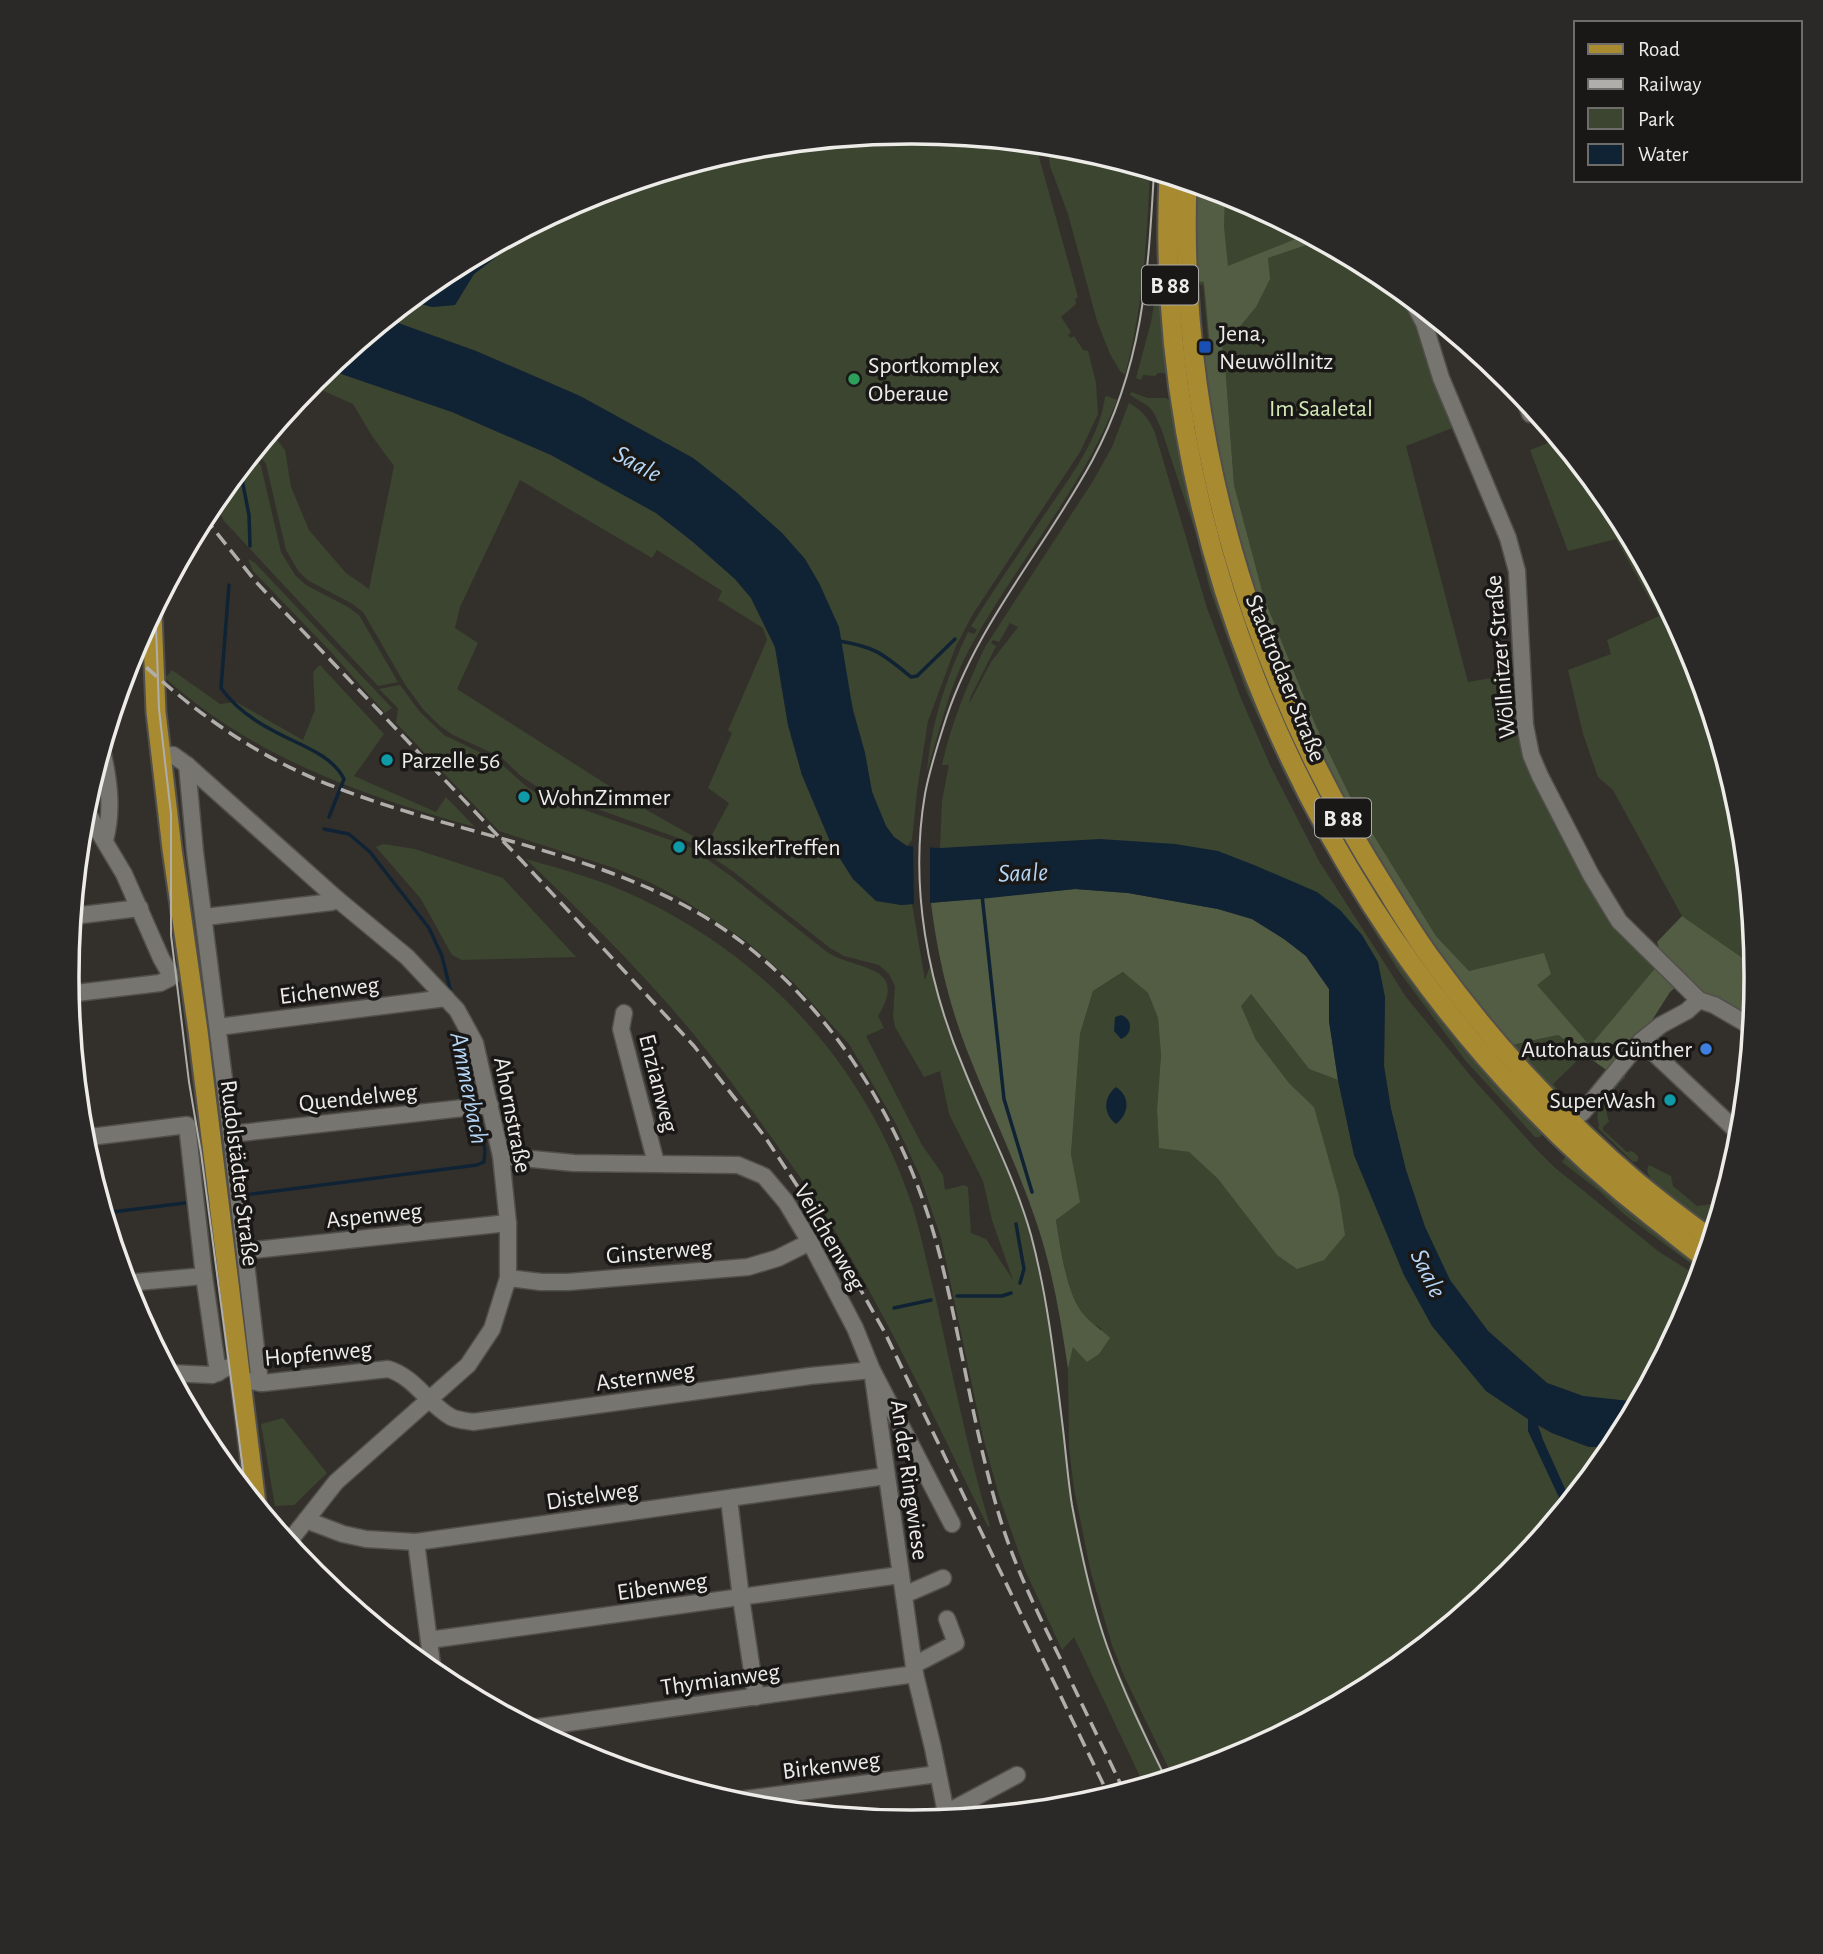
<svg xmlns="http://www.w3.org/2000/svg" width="1823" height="1954" font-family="'Alegreya Sans',sans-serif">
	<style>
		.green { fill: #3c452f; fill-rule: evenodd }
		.forest { fill: #525d43 }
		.water { fill: #102335 }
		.pier { fill: #33302b }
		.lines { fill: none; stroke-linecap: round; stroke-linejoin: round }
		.stream { stroke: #102335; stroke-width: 3.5 }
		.minor-casing { stroke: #514f4b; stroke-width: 19 }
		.major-casing { stroke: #514f4b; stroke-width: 23 }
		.minor { stroke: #77756f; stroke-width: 16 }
		.major { stroke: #a88a30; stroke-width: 19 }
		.tram { stroke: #b0aeaa; stroke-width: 2 }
		.rail { stroke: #b0aeaa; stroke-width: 3.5; stroke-dasharray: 14 7; stroke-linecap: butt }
		.transit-dot { fill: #1a4fb4; stroke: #191816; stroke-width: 2.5 }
		.leisure-dot { fill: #2e9e5b; stroke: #191816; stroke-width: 2.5 }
		.culture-dot { fill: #0f9aa8; stroke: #191816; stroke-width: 2.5 }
		.shop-dot { fill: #3f7fe0; stroke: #191816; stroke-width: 2.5 }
		.labels { text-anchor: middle; stroke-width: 7; stroke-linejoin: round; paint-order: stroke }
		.shield { fill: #191816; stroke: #aeacaa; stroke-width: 2 }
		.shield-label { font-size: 23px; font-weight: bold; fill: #eeece9 }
		.poi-label { font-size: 24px; fill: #eeece9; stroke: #191816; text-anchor: start }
		.park-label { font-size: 24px; fill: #d3e9b5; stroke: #191816 }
		.street-label { font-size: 24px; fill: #eeece9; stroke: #191816 }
		.water-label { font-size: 26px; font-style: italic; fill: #b5d6f7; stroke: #191816 }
		.rim { fill: none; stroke: #eeece9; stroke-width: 3.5 }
	</style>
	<rect width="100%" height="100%" fill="#33302b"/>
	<g class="green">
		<path d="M912,132L1034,144L1036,146L1078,297L1075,299L1076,304L1061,317L1071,332L1068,335L1071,338L1074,336L1083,350L1088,351L1096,383L1098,414L1080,452L973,614L956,646L928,721L917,791L912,840L907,846L894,837L886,826L872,792L865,753L820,585L805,559L782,533L736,492L693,458L580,396L476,351L387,319L410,301L432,307L455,305L474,274L504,251L509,241L518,244L529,228L588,196L747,148Z"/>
		<path d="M1050,146L1077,148L1150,171C1147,239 1143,308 1125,375L1120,371L1110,354L1097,321L1068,214L1050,166L1048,151Z"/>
		<path d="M1195,184L1235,196L1380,274L1418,324L1455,427L1406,446L1468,682L1515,674L1516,708L1522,747L1547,800L1657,966L1590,1047L1536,985L1484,968L1469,971L1436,936L1353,802L1316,726L1264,598L1234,485L1225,364L1222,350H1209L1203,285L1194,284Z"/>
		<path d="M1161,230L1170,366L1168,375L1164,373H1158L1155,376L1143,375L1141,380L1136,378L1151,322L1156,294Z"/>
		<path d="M327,369L452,412L551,455L656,513L693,542L735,579L751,598L775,647L788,725L802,775L832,846L853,879L901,905L912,904L925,980L930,966L943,1013L961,1064L1011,1179L1031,1234L1052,1341L1071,1500L1086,1573L1107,1646L1166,1779L1144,1785L1074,1637L1062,1650L1025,1570L999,1496L983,1437L941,1238L920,1176L895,1122L849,1044L794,983L746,941L685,901L649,882L614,868L499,831L396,723L398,708L379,689L400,685L420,712L444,735L498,761L527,787L536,793L690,847L732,877L827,952C856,971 910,964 878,1016L884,1028L866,1036L922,1145L943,1175L945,1190L964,1185L968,1187L971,1233L986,1239L1013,1280L992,1220L983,1181L949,1114L940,1071L924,1077L895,1027L893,1016L895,986L889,974L879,965L844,956L830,948L735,873L692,843L539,788L521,776L501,757L453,735L440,726L423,709L406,686L363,612L351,603L309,581L299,572L286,550L266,464L256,450L271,432L285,450L291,487L309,530L346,573L369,589L394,466L372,436L353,404L310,385ZM520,480L652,558L657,550L722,591L718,600L763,628L767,640L728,730L732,733L708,788L729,803L707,844L650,812L457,689L478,643L455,628L460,607Z"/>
		<path d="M1131,392L1148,398H1166L1175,404L1296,785L1543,1133L1540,1137H1535L1465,1060L1398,970L1342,879L1289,784L1246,691L1210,590L1195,531L1162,431L1154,413L1148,406L1130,395Z"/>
		<path d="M1107,396L1117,400C1082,490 1017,562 971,646C948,688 941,728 927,771C931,723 947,676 968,632L974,634L977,630L971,626C994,589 1019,553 1043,517C1067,481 1099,441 1105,397Z"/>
		<path d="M1129,403C1143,411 1149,419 1155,433L1207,608L1240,696L1271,767L1319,861L1382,959L1406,997L1474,1080L1537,1150L1554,1167L1658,1251L1699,1277L1692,1301L1638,1402L1583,1396L1547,1383L1488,1331L1450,1280L1425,1227L1406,1170L1391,1109L1384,1066L1385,997L1262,869L1254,865L940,848L942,801L949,765H942C951,724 967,685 985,647L1093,481L1112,447ZM1010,623L1018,627L991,662L969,704L971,696L996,646L991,643L993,640L999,642Z"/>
		<path d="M1558,439L1614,508L1692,654L1740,813L1755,964L1747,961L1682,916L1613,790L1598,777L1583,734L1568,670L1611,654L1607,640L1659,616L1616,539L1568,551L1530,450Z"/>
		<path d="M253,455L261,466L281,552L295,575L306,585L348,607L359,615L398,682L378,686L224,521L214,502Z"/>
		<path d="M248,559L255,563L392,708L385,713L331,652L253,571Z"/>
		<path d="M320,665L384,734L354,776L436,812L446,797L475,827C363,796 253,757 165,678L172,670L220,704L236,702L303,740L315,710L313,672Z"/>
		<path d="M383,844L415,849L503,878L576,957L462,960L452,955L421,899L376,847Z"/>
		<path d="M526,859C565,870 605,881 641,899C771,961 868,1070 913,1208C922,1238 928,1269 936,1300C953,1376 968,1452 990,1526L988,1527C937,1424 889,1319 829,1221C812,1192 791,1165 772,1138C741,1095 709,1051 674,1011C628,958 577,908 526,859Z"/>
		<path d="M1124,972L1148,993L1158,1018L1161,1055L1157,1109L1159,1147L1189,1152L1218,1179L1248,1216L1314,1107L1289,1083L1256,1040L1240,1006L1250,993L1309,1069L1338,1080L1354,1155L1404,1275L1432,1326L1486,1391L1528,1419L1529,1431L1564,1508L1509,1575L1381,1680L1234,1758L1173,1777L1124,1676L1112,1645L1091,1573L1074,1489L1069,1448L1068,1369L1073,1347L1102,1329C1096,1325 1088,1321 1084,1316C1067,1296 1060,1246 1056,1220L1079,1202L1071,1154L1080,1034L1093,991Z"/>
		<path d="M1558,1035L1580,1051L1575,1063L1553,1084L1571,1104L1579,1106L1571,1107L1566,1105L1507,1046Z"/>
		<path d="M1621,1073L1625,1074V1078C1612,1090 1602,1104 1609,1121L1603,1127V1130L1627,1152L1632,1151L1638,1156V1161L1633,1162L1598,1128L1599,1125C1592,1107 1611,1088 1621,1073Z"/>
		<path d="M1571,1155L1703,1263L1701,1271L1625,1215L1598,1190L1562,1162L1566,1156Z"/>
		<path d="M1649,1165L1671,1176L1673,1186L1697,1206L1712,1204L1719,1214L1713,1230L1702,1219L1653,1181C1649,1177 1645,1171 1649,1165Z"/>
		<path d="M283,1418L327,1473L294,1505L275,1506L261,1424Z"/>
		<path d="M1537,1425L1552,1433L1589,1447H1613L1570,1500L1543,1440Z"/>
	</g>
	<g class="forest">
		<path d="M1196,184L1225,193L1224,227L1228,266L1303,236V233L1321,242L1306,245L1268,258L1270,279L1256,307L1222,348L1225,364L1234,485L1264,598L1316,726L1353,802L1436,936L1469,971L1544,953L1551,974L1537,985L1590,1046L1657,966L1677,986L1670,992L1649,1025L1609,1072L1558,1035L1507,1046L1415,928L1343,804L1279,662L1232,520L1215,430L1204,354L1210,347L1204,282L1195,281Z"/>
		<path d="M1075,889L1128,893L1218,909L1252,919L1284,939L1306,956L1329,989V1021L1338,1080L1309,1069L1251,994L1241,1006L1256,1040L1289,1083L1314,1107L1339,1196L1345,1235L1324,1260L1297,1269L1277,1255L1218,1179L1189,1152L1159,1148L1157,1109L1161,1055L1158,1018L1148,993L1123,972L1093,991L1080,1034L1071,1154L1080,1202L1056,1220C1060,1246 1067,1298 1085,1316C1092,1324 1102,1330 1110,1338L1099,1354L1087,1362L1073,1347L1068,1369C1061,1321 1053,1273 1038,1227C1018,1166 989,1108 966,1048C948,1001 937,952 931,903Z"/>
		<path d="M1682,916L1747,961L1755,964L1756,977L1752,1024C1721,1005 1667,978 1657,942Z"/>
	</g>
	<g class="water">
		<path d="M510,238L504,251L474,274L455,305L432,307L410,301L442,274Z"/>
		<path d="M387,319L476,351L580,396L693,458L736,492L782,533L805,559L820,585L839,627L853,711L865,753L872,792L886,826L894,837L907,846L940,848L1100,839L1175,844L1218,851L1254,865L1317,892L1340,910L1362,935L1378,962L1385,997L1384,1066L1391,1109L1406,1170L1425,1227L1450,1280L1488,1331L1547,1383L1583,1396L1638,1402L1613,1447H1589L1552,1433L1538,1425L1543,1440L1570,1500L1564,1508L1528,1431V1419L1486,1391L1432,1326L1404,1275L1354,1155L1338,1080L1329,1021V989L1306,956L1284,939L1252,919L1218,909L1128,893L1075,889L980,899L901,905L876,901L853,879L832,846L802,775L788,725L775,647L751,598L735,579L693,542L656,513L551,455L452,412L327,369Z"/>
		<path d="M1121,1015C1133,1019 1133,1034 1121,1039L1114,1031L1115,1017Z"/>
		<path d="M1116,1087C1131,1097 1129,1114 1116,1124C1103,1114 1103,1097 1116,1087Z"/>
	</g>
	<path class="pier" d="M913,843L930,844V906L914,907Z"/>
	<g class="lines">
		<g class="stream">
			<path d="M240,469L249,515L250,546"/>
			<path d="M229,585L221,688C233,705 253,720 272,730C296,744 331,753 344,779L329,817"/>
			<path d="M839,641C876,647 883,654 911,677L917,676L955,639"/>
			<path d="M324,829L349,834L370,852L429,928L442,956L451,993"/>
			<path d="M982,895L1004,1099L1032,1192"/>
			<path d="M459,1028L475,1102"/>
			<path d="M245,1195L477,1165L484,1162L485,1150L477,1110"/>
			<path d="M104,1213L193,1202"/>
			<path d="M1016,1224L1024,1269L1020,1283"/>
			<path d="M957,1296H1002L1011,1293"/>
			<path d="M894,1308L931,1300"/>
		</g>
		<g class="minor-casing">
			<g id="minor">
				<path d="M1412,300L1424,323L1441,378L1508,538L1517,571L1525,725L1531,755L1540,776L1591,875L1619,921L1699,1000L1714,1005L1752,1027"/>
				<path d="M1524,398L1530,414"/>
				<path d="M102,750C109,780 113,810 105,840"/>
				<path d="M161,755H173L187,765L337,899L407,957L457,1010L475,1043L501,1156L508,1223V1278L492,1329L468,1365L336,1482L288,1543"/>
				<path d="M187,765L195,852L231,1134L260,1383"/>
				<path d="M84,807L124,874L161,958L169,972"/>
				<path d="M73,916L140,908"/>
				<path d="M205,917L332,902L337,899"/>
				<path d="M68,994L160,983L170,978L169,972"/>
				<path d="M624,1013L621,1029L656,1163"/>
				<path d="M218,1027L446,998"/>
				<path d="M1641,1041L1741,1135"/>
				<path d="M1571,1120L1583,1112L1641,1041L1661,1025L1687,1011L1699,1000"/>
				<path d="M231,1134L490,1105"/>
				<path d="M82,1138L187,1125L204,1276L218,1373"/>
				<path d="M501,1156L574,1163L738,1165L764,1176L786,1202L810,1242L855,1328L872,1370L952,1524"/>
				<path d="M245,1251L508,1223"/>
				<path d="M508,1278L541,1282H568L748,1267L778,1258L810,1242"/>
				<path d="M126,1283L204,1276"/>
				<path d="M169,1373L212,1375L226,1368L239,1365"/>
				<path d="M241,1380L263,1383L388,1369C415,1377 428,1404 451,1417C457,1420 467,1421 473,1422L810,1376L872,1370L915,1674L933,1748L946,1813L935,1820"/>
				<path d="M729,1499L741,1598L756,1697"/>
				<path d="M306,1520L343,1534L366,1539L416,1542L886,1476"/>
				<path d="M416,1542L433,1672"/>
				<path d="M904,1595L943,1578"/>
				<path d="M429,1640L900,1575"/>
				<path d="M914,1665L956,1643L947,1619"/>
				<path d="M532,1728L915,1674"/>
				<path d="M730,1801L938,1774"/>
				<path d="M946,1813L1017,1775"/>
			</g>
		</g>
		<g class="major-casing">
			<g id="major">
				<path d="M1169,176C1153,518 1294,860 1529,1105C1568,1146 1610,1184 1655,1219C1672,1232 1688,1246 1705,1258"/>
				<path d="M1187,182C1178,434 1251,677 1386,889C1401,913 1416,938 1433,961C1490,1040 1563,1120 1638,1183C1661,1202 1686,1221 1711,1239"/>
				<path d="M152,614L156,712L172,849L198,1031L256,1504"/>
			</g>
		</g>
		<use href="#minor" class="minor"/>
		<use href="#major" class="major"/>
		<g class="tram">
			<path d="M1154,172C1148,276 1143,366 1092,461C1043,551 973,628 943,728C936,750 929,772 925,794C909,887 928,984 964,1069C986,1124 1015,1178 1031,1235C1048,1299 1055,1364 1063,1429C1066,1454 1068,1480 1072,1505C1081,1553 1091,1601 1107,1646C1123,1691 1145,1736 1166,1779"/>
			<path d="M154,611L156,627L159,709L171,814V935L189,1082L201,1153L246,1492"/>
		</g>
		<g class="rail">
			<path d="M204,517L256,582L522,861L694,1046L765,1137L829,1234L884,1331L1109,1796"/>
			<path d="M131,653C192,711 256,757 335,787C452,833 580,848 691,909C820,980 906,1120 941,1260C962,1345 974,1431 999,1515C1014,1565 1037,1612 1060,1658C1081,1703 1103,1747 1124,1791"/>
		</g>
	</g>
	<rect class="transit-dot" x="1198" y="340" width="14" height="14" rx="3.5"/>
	<circle class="leisure-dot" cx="854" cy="379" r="7"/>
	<g class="culture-dot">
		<circle cx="387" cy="760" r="7"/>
		<circle cx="524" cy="797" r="7"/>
		<circle cx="679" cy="847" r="7"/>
		<circle cx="1670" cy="1100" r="7"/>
	</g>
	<circle class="shop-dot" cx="1706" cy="1049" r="7"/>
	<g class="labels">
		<g class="shield">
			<rect x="1142" y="265.5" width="56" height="39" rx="5"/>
			<rect x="1315" y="798.5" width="56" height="39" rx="5"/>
		</g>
		<g class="shield-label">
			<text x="1170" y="293">B 88</text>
			<text x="1343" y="826">B 88</text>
		</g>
		<g class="poi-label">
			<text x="1219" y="341">Jena,<tspan x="1219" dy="28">Neuwöllnitz</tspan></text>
			<text x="868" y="373">Sportkomplex<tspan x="868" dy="28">Oberaue</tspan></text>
			<text x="401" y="768">Parzelle 56</text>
			<text x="538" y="805">WohnZimmer</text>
			<text x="693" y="855">KlassikerTreffen</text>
			<text x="1692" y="1057" text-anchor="end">Autohaus Günther</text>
			<text x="1656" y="1108" text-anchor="end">SuperWash</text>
		</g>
		<g class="park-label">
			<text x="1321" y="416">Im Saaletal</text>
		</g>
		<g class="street-label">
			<text transform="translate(1500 657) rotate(-95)" y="8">Wöllnitzer Straße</text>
			<text transform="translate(1286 678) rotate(68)" y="8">Stadtrodaer Straße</text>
			<text transform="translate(329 990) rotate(-7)" y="8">Eichenweg</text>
			<text transform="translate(659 1083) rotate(76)" y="8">Enzianweg</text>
			<text transform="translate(358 1097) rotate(-6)" y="8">Quendelweg</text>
			<text transform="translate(513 1115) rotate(79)" y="8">Ahornstraße</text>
			<text transform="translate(240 1173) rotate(83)" y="8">Rudolstädter Straße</text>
			<text transform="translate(374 1215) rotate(-6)" y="8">Aspenweg</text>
			<text transform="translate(830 1237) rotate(60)" y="8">Veilchenweg</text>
			<text transform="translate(659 1251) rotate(-5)" y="8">Ginsterweg</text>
			<text transform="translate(318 1353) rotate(-5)" y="8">Hopfenweg</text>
			<text transform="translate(645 1376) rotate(-8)" y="8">Asternweg</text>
			<text transform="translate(910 1480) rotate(82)" y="8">An der Ringwiese</text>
			<text transform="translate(592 1495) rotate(-8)" y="8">Distelweg</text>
			<text transform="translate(662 1586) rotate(-8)" y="8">Eibenweg</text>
			<text transform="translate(720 1679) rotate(-8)" y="8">Thymianweg</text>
			<text transform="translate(831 1765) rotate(-7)" y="8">Birkenweg</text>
		</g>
		<g class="water-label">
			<text transform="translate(638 463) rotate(29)" y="9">Saale</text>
			<text transform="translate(1023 872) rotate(-2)" y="9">Saale</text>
			<text transform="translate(470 1088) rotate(79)" y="9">Ammerbach</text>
			<text transform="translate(1429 1273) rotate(64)" y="9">Saale</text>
		</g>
	</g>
	<path d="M0 0H1823V1954H0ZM911 144H912A832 832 0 0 1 1744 976V978A832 832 0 0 1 912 1810H911A832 832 0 0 1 79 978V976A832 832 0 0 1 911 144Z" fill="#2a2927" fill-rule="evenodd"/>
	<path class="rim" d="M911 144H912A832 832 0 0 1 1744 976V978A832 832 0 0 1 912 1810H911A832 832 0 0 1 79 978V976A832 832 0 0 1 911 144Z"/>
	<rect x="1574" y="21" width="228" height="161" fill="#191816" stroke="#6e6d6a" stroke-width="2"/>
	<rect x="1588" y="44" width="35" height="10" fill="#a88a30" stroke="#6e6d6a" stroke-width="2"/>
	<text x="1638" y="56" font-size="21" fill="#eeece9">Road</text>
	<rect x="1588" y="79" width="35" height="10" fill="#b0aeaa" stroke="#6e6d6a" stroke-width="2"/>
	<text x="1638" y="91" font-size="21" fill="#eeece9">Railway</text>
	<rect x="1588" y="108" width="35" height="21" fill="#3c452f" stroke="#6e6d6a" stroke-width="2"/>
	<text x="1638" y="126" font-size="21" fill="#eeece9">Park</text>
	<rect x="1588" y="144" width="35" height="21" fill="#102335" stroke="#6e6d6a" stroke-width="2"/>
	<text x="1638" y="161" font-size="21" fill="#eeece9">Water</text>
</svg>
